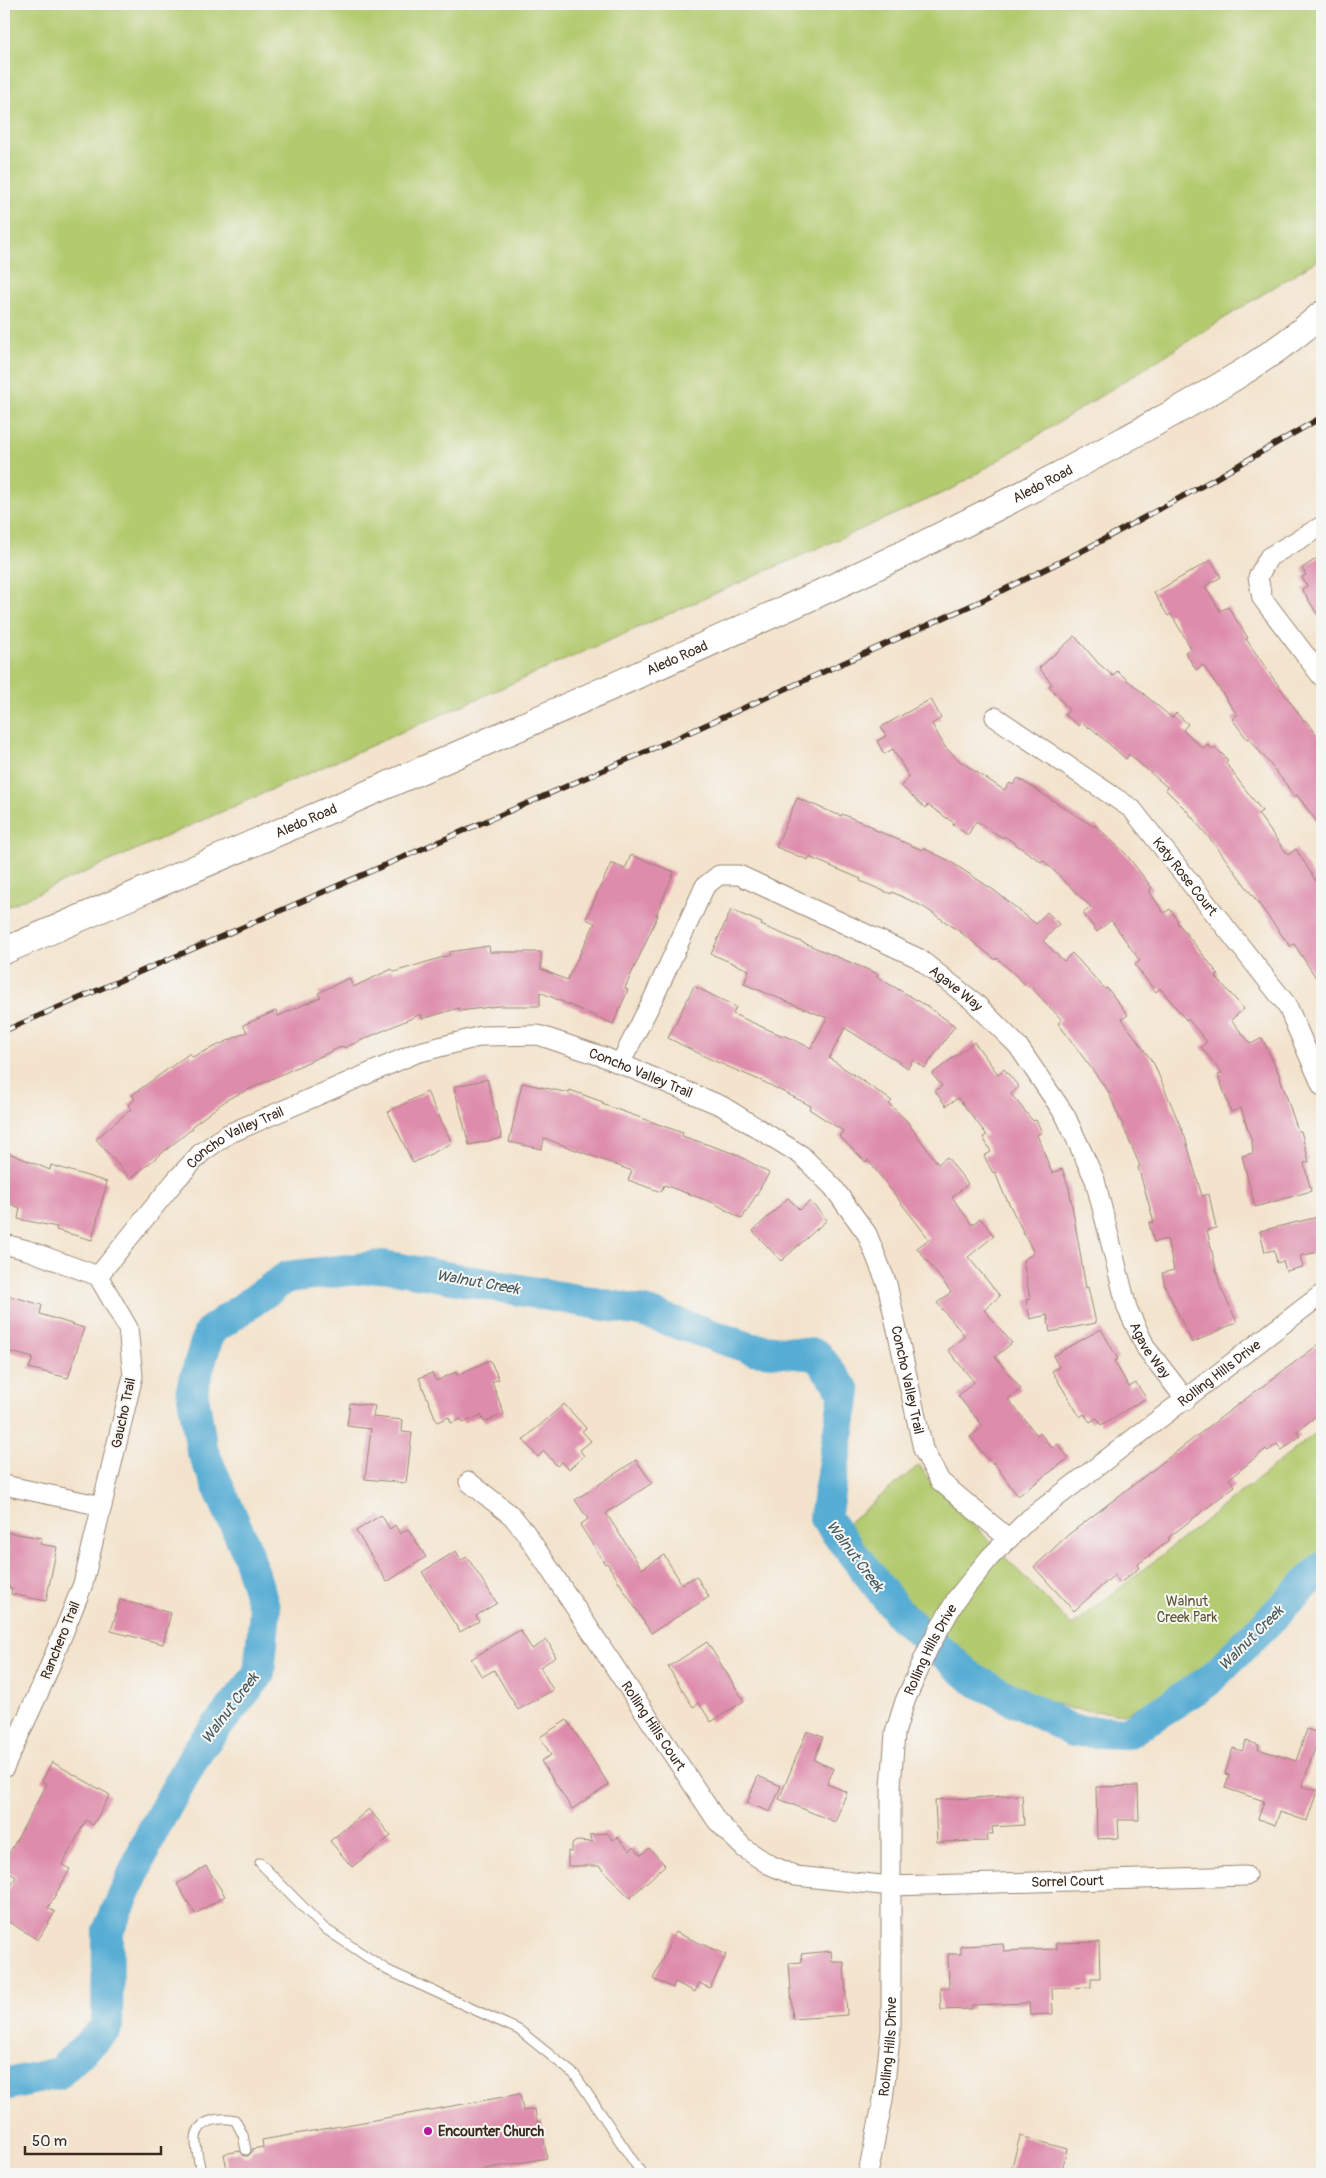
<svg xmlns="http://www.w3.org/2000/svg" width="1326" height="2178" font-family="Pangolin,sans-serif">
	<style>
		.green { fill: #b3ca6e; stroke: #777a46 }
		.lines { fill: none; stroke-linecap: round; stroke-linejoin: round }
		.river { stroke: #58add4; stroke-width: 32 }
		.building { fill: #de8cab }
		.lane-casing { stroke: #978675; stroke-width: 11 }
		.street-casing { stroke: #978675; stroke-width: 21 }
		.secondary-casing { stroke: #978675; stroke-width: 28 }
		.lane { stroke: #fff; stroke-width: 9 }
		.street { stroke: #fff; stroke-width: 19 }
		.secondary { stroke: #fff; stroke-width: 26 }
		.rail-casing { stroke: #3b2a1e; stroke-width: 5.5 }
		.rail { stroke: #f6f6f2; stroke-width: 4; stroke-dasharray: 11; stroke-linecap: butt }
		.poi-dot { fill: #b5179e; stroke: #f6f6f2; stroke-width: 2 }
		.labels { text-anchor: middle; stroke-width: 4; stroke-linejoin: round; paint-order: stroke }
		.street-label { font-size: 14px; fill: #3b2a1e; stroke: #f6f6f2 }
		.park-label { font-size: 14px; fill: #595232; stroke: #f6f6f2 }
		.poi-label { font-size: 14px; font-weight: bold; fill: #3b2a1e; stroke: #f6f6f2; text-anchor: start }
		.water-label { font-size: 15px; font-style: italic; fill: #45585e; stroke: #f6f6f2 }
	</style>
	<rect width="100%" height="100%" fill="#f6f6f2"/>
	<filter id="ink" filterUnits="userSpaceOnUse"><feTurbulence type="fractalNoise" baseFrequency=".02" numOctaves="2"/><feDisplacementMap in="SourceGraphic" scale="10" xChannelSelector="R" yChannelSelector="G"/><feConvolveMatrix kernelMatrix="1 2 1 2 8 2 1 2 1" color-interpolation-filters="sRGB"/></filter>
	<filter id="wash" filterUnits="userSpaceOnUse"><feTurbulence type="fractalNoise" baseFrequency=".0096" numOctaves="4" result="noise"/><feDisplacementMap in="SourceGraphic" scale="20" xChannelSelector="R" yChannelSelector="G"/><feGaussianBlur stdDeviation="1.12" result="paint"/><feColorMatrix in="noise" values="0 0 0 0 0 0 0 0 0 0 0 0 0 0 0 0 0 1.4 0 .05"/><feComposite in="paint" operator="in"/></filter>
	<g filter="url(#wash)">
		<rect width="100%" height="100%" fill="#f3e3cc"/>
		<g class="green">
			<path d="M4,4H1322V257L954,488L4,908Z"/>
			<path d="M1322,1428V1548L1287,1590L1225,1652L1177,1689L1124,1714L1072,1709L1023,1693L982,1670L876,1570L842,1528L919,1465L927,1477L1072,1626Z"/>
		</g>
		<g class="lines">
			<path class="river" d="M4,2085L59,2073L107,2027L108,1931L152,1832L198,1750L259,1674L265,1610L246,1549L202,1450L192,1390L209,1332L287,1277L383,1266L645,1312L752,1349L817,1355L845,1392L825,1518L902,1617L973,1679L1073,1731L1127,1733L1207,1682L1322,1568"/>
		</g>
		<g id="blocks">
			<g class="building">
				<path d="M1322,555V622L1302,589L1307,586L1302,577L1306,575L1302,568Z"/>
				<path d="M1211,560L1221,577L1205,586L1220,611L1228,607L1248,638L1246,639L1273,678L1304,721L1305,720L1322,741V829L1297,795L1294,797L1286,784L1249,738L1247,739L1232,719L1237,715L1203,665L1196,670L1185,652L1191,648L1171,614L1168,616L1154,593Z"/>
				<path d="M1075,636L1098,663L1113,676L1117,671L1172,718L1176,713L1188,724L1183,730L1204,749L1208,745L1212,749L1215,747L1228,760L1225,763L1233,771L1232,772L1262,811L1258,814L1288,855L1296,849L1322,891V987L1294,944L1290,946L1216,846L1186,810L1165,789L1167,787L1129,754L1126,759L1090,727L1089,728L1082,722L1079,726L1065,715L1069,710L1049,686L1052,684L1039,668Z"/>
				<path d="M931,699L941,718L932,724L945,747L961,762L1004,790L1010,783L1013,785L1018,778L1094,827L1095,825L1126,854L1152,888L1149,891L1164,913L1170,909L1178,921L1177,922L1219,975L1216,977L1244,1009L1231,1020L1251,1044L1262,1038L1279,1074L1298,1131H1301L1309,1162L1304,1163L1311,1191L1255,1207L1242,1156L1253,1153L1252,1142L1241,1108L1231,1112L1218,1075L1222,1073L1201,1047L1207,1042L1188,1019L1186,1020L1160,988L1156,992L1135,965L1140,961L1111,920L1097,932L1083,913L1091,907L1043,860L1041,862L1004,836L1003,838L976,821L968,835L953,825L954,823L928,805L925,808L901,786L909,777L893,749L884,754L877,741L886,736L881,727Z"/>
				<path d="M797,798L841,816L842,814L873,827V829L922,850L923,848L948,860L995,891L1036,924L1047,912L1059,924L1043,941L1064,961L1072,953L1105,989L1107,988L1128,1015L1122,1019L1154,1064L1185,1137L1202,1196L1209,1194L1216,1228L1207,1230L1220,1286L1237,1322L1192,1343L1165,1286L1162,1273L1174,1270L1167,1239L1154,1242L1149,1223L1154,1222L1138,1167L1140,1166L1108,1091L1058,1023L1062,1020L1030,986L1028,987L997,958L996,960L959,931L922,906L892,892L891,894L860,881L861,879L809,857L808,860L776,847Z"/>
				<path d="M631,855L674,872L656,915H658L625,988L628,990L613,1024L540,992V1006H498L460,1011L459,1008L422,1019L421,1014L344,1048L343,1046L228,1099L192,1126L193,1128L130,1179L96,1139L131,1109L128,1105L135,1099L132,1095L190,1053L192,1057L247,1032L243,1025L276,1011L278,1016L321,997L318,993L349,978L353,987L392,969L394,972L450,955L449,952L489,946L490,952H541V969L567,980L595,923L586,919L611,863L625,869Z"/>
				<path d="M731,910L762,923L761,925L878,974L877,977L927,1006L955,1026L925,1068L913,1060L908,1068L845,1028L829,1058L892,1101L889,1104L906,1120L938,1164L947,1157L968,1184L952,1197L972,1225L980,1218L994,1236L968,1257L1000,1296L984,1310L1012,1343L995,1357L1021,1389L1008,1399L1037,1435L1040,1433L1052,1448L1058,1444L1069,1458L1018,1496L993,1462L992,1464L970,1437L983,1426L958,1396L974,1382L948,1350L965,1336L937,1303L951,1292L917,1248L929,1239L868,1160L866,1162L839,1136L843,1131L809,1109L811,1106L764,1082L710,1059L668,1038L694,986L736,1007L733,1014L783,1036V1035L811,1048L827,1018L744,984L749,970L711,954Z"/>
				<path d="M974,1042L998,1074L1004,1069L1019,1087L1011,1094L1033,1121L1036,1120L1042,1132L1037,1135L1052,1173L1062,1169L1069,1188L1086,1288L1088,1287L1096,1323L1050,1332L1047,1315L1030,1319L1026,1300L1030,1299L1023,1260L1034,1253L1003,1192L995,1172L993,1173L984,1156L991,1152L983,1137L987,1135L958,1098L946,1106L935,1091L942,1086L932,1074Z"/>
				<path d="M487,1079L502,1138L469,1145L454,1087Z"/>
				<path d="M522,1083L569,1093L570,1090L603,1102L602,1104L683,1133L682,1136L736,1154L769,1173L742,1219L714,1203L664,1185L661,1192L628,1180L632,1171L544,1138L542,1149L509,1142Z"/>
				<path d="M427,1092L452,1143L413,1163L388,1112Z"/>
				<path d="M4,1151L50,1170L51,1165L107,1182L92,1240L56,1230L57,1227L18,1219L20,1208L4,1201Z"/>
				<path d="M788,1198L800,1210L810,1201L827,1220L781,1261L753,1231Z"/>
				<path d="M1318,1217L1322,1234V1251L1300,1256L1303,1267L1286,1271L1283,1261L1277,1263L1274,1250L1265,1252L1260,1231Z"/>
				<path d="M7,1295L42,1305L40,1314L84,1328L68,1378L29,1368L33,1358L4,1350V1308Z"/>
				<path d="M1101,1329L1118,1359L1114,1361L1129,1387L1136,1383L1146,1398L1101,1425L1097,1418L1090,1422L1084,1414L1080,1417L1052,1371L1059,1367L1053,1356Z"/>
				<path d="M1322,1342V1411L1296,1432L1300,1436L1282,1450L1277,1444L1268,1451L1266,1449L1229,1479L1235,1486L1168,1538L1170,1540L1137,1565L1139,1568L1120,1583L1114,1575L1074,1611L1034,1567L1068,1535L1228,1412Z"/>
				<path d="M490,1360L499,1379L492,1382L504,1414L484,1422L481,1415L463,1423L461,1419L451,1423L449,1417L437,1422L419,1378L432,1373L436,1381L456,1372L457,1375Z"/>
				<path d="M350,1403L375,1406L373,1417L403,1420L402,1432L412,1433L406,1483L365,1479L371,1429L347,1426Z"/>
				<path d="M564,1404L586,1428L582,1431L591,1441L580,1450L584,1456L569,1469L562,1462L557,1466L544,1451L538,1457L523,1440Z"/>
				<path d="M636,1460L652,1483L606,1513L642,1569L664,1555L682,1584L696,1576L709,1597L651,1633L607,1563L605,1564L580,1525L588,1519L575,1500Z"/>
				<path d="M381,1515L390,1529L395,1525L400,1534L408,1529L426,1557L387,1582L356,1531Z"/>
				<path d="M4,1532L42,1538L40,1544L57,1547L46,1601L11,1594L12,1588L4,1586Z"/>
				<path d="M456,1551L461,1560L467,1557L497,1603L476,1616L479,1621L460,1632L422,1572Z"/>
				<path d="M120,1600L171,1613L163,1644L111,1631Z"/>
				<path d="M520,1630L532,1649L547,1640L556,1657L540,1667L553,1690L518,1710L494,1670L482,1677L471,1659Z"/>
				<path d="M707,1642L744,1701L711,1722L699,1703L693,1707L668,1667Z"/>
				<path d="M567,1720L609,1785L572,1809L541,1761L551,1755L540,1737Z"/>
				<path d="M1307,1729L1320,1734L1302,1786L1317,1791L1307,1821L1280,1812L1275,1825L1258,1819L1264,1801L1225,1788L1229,1775L1225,1774L1233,1748L1242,1751L1246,1741L1259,1745L1258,1749L1296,1761Z"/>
				<path d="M807,1731L823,1737L814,1760L834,1769L827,1784L847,1792L835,1822L779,1799Z"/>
				<path d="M52,1762L110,1795L93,1825L86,1820L62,1865L70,1869L48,1908L55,1912L38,1940L4,1919V1898L16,1877L4,1870V1863L47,1784L42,1781Z"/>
				<path d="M758,1776L781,1786L770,1812L747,1803Z"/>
				<path d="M1138,1786L1139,1820H1118L1119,1838L1097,1839L1096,1787Z"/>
				<path d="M1022,1795L1024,1825L992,1827L993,1834H987L988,1841L937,1842L935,1800Z"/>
				<path d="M369,1809L391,1836L352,1867L330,1841Z"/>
				<path d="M607,1833L613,1840L617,1837L630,1851L634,1847L641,1855L649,1848L665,1865L630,1898L599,1866H568V1851L572,1852V1844L577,1841L593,1842L589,1835Z"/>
				<path d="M206,1866L225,1896L195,1914L177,1884Z"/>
				<path d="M675,1932L726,1955L710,1988L699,1983L695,1992L675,1982L673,1988L653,1979Z"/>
				<path d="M1099,1942L1100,1978H1091V1987L1052,1988L1053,2014L1030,2015L1029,2003L972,2005V2009L941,2010L940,1988H949L948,1954H961V1946L1003,1944L1004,1951L1057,1949L1056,1943Z"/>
				<path d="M831,1951L832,1962H844L847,2015L793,2019L789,1963L802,1962L801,1954Z"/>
				<path d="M520,2094L523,2111L535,2109L537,2122L541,2121L547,2158L456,2174H228L224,2154L240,2151L244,2156H248L252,2152V2149L263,2147L262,2140Z"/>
				<path d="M1020,2136L1067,2149L1061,2174H1010Z"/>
			</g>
		</g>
	</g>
	<g filter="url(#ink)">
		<use href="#blocks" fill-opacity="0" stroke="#978675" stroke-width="1"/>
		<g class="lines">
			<g class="lane-casing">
				<g id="lane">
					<path d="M260,1863L324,1928L387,1970L519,2030L575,2075L642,2174"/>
					<path d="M201,2174C200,2163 195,2149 196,2138C198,2119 221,2117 235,2120L243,2135L246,2150"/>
				</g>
			</g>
			<g class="street-casing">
				<g id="street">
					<path d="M1322,526L1269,557L1258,577L1262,598L1322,677"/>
					<path id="s1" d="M995,717L1132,809L1287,1005L1322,1086"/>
					<path id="s2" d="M620,1064L654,997L705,886L719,875H739L918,958L974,1002L1018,1046L1065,1115L1095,1180L1127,1308L1146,1348L1186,1400"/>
					<path d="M4,1244L27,1250L98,1276L128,1328L133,1376L83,1584L43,1683L4,1768"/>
					<path id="s3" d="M98,1276L175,1181L201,1153L228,1134L416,1053L482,1036L538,1035L604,1057L722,1106L801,1155L833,1187L867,1234L887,1284L923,1449L940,1481L1009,1539"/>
					<path id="s4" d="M469,1482L512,1516L525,1532L717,1821L744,1848L768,1864L796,1876L891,1886L1246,1876"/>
					<path d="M4,1485L102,1506"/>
					<path id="s5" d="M868,2174L883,2100L891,2030V1787L895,1733L905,1701L929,1647L957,1598L990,1557L1030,1518L1322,1294"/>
				</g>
			</g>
			<g class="secondary-casing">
				<g id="secondary">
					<path id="s6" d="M4,951C272,835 541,720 807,599C915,550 1020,497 1124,440C1193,402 1262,366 1322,314"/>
				</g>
			</g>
			<use href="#lane" class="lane"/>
			<use href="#street" class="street"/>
			<use href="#secondary" class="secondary"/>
			<g class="rail-casing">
				<path id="rail" d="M4,1031L661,745L981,601L1084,550L1211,481L1322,417"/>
			</g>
			<use href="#rail" class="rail"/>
		</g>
	</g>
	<circle class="poi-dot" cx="428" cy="2131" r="5"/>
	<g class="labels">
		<g class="street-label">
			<text dy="5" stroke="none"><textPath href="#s6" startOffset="1139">Aledo Road</textPath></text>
			<text dy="5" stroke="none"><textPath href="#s6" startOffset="734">Aledo Road</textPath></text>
			<text dy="5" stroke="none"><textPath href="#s6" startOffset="329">Aledo Road</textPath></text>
			<text dy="5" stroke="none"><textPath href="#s1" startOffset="251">Katy Rose Court</textPath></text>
			<text dy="5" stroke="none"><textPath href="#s2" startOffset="481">Agave Way</textPath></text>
			<text dy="5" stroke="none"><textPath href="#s3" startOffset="632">Concho Valley Trail</textPath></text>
			<text dy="5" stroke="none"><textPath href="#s3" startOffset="198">Concho Valley Trail</textPath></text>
			<text dy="5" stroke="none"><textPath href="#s2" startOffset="901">Agave Way</textPath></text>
			<text dy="5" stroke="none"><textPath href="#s5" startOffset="939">Rolling Hills Drive</textPath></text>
			<text dy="5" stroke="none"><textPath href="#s3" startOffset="1068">Concho Valley Trail</textPath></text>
			<text transform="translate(123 1413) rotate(-78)" y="5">Gaucho Trail</text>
			<text transform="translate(60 1640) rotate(-68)" y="5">Ranchero Trail</text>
			<text dy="5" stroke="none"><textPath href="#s5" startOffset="534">Rolling Hills Drive</textPath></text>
			<text dy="5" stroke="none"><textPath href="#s4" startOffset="308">Rolling Hills Court</textPath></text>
			<text dy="5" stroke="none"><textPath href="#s4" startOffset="792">Sorrel Court</textPath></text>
			<text dy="5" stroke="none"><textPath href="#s5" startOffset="129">Rolling Hills Drive</textPath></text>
		</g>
		<g class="park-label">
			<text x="1187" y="1606">Walnut<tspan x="1187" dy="16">Creek Park</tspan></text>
		</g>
		<g class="poi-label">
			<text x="438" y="2136">Encounter Church</text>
		</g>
		<g class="water-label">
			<text transform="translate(478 1282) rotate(10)" y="5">Walnut Creek</text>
			<text transform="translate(855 1556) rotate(53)" y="5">Walnut Creek</text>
			<text transform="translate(1251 1638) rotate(-45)" y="5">Walnut Creek</text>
			<text transform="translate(230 1708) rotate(-53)" y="5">Walnut Creek</text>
		</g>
	</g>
	<rect width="1326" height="2178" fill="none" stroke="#f6f6f2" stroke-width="20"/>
	<path d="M25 2146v8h136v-8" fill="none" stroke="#3b2a1e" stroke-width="2.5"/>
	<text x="32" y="2146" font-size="15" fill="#3b2a1e" stroke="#f6f6f2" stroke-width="4" paint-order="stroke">50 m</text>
</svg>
